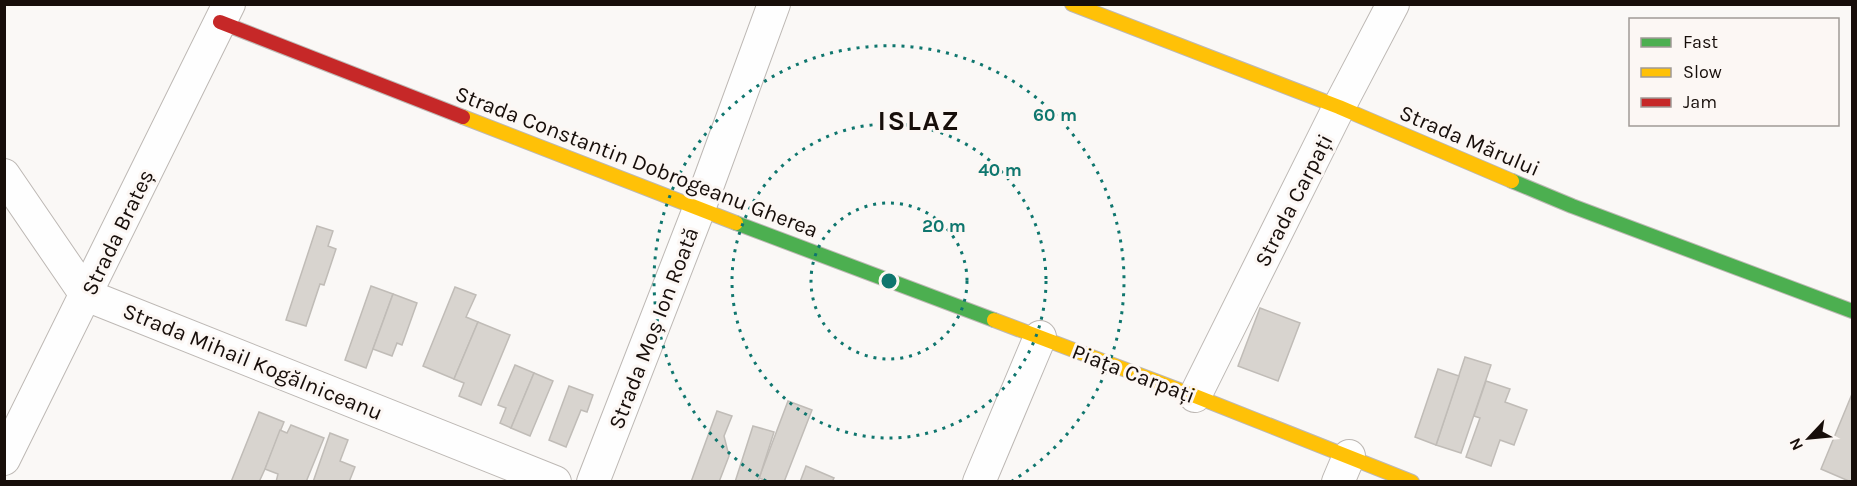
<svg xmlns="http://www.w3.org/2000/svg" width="1857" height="486" font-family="Karla,sans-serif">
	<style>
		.building { fill: #d8d4cf; stroke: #c0bcb7; stroke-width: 1.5 }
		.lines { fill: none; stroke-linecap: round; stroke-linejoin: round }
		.street-casing { stroke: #bdb8b4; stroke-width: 34 }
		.fast-casing { stroke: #bdb8b4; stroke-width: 16 }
		.slow-casing { stroke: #bdb8b4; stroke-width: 16 }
		.jam-casing { stroke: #bdb8b4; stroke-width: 16 }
		.street { stroke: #fefefe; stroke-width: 32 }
		.fast { stroke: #4caf50; stroke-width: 14 }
		.slow { stroke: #ffc107; stroke-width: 14 }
		.jam { stroke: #c62828; stroke-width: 14 }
		.ring { fill: none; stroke: #0f766e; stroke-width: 3; stroke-dasharray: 3 6 }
		.labels { text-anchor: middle; stroke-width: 6; stroke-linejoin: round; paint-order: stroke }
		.street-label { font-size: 22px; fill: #170e0a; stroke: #fcf7f4 }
		.district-label { font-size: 28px; font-weight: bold; letter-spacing: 1.5px; fill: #170e0a; stroke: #fcf7f4 }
		.centre { fill: #0f766e; stroke: #fcf7f4; stroke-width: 3 }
		.ring-label { font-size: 18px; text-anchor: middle; font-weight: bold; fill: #0f766e; stroke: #fcf7f4; stroke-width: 6; stroke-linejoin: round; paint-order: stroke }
	</style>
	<rect width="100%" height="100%" fill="#faf8f6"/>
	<g class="building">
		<path d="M317,226L333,231L328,246L336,249L324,285L320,284L306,326L286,320Z"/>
		<path d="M371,286L393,294L366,368L345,360Z"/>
		<path d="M455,287L476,295L466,317L478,322L454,379L423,366Z"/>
		<path d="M393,294L417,303L402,345L397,343L392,356L373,349Z"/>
		<path d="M1260,308L1300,323L1278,381L1238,366Z"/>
		<path d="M478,322L510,335L481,405L459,396L464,383L454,379Z"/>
		<path d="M1465,357L1491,365L1461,453L1436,445Z"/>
		<path d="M515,365L534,373L511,428L500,423L506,408L498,405Z"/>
		<path d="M1438,369L1459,376L1436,445L1415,437Z"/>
		<path d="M534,373L553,381L530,436L511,428Z"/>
		<path d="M1486,381L1510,389L1505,402L1527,410L1514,445L1500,440L1491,466L1466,457L1480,418L1474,416Z"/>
		<path d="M569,386L593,395L587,412L581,410L566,447L549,440Z"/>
		<path d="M1852,394V482H1851L1821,469Z"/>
		<path d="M788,401L812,410L784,482H769L759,478Z"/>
		<path d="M717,411L732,416L724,436L729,456L719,482H691Z"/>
		<path d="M259,412L284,422L265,469L259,482H231Z"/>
		<path d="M291,425L324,438L306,482H276L278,474L265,469L280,430L287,433Z"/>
		<path d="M753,426L774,432L758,482H735Z"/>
		<path d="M330,433L348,440L340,461L355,467L349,482H313Z"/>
		<path d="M806,466L834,478L832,482H800Z"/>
	</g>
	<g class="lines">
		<g class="street-casing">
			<g id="street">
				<path d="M4,175L86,295L555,482"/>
				<path d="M1195,396L1339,107L1393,4"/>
				<path d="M4,459L229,4"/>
				<path d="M593,482L699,209L774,4"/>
				<path d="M979,482L1040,337"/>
				<path d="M1338,482L1349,456"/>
			</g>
		</g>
		<g class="fast-casing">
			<g id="fast">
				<path d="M1512,181L1572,206L1852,311"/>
				<path d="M736,223L994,320"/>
			</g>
		</g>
		<g class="slow-casing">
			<g id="slow">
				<path d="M1072,4L1339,107L1512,181"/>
				<path d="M463,117L736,223"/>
				<path d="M994,320L1195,396L1412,482"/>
			</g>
		</g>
		<g class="jam-casing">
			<path id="jam" d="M220,22L463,117"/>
		</g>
		<use href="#street" class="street"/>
		<use href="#fast" class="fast"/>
		<use href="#slow" class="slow"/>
		<use href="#jam" class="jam"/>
	</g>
	<g class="ring">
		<circle cx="889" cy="281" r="78"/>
		<circle cx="889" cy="281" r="157"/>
		<path d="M766 481A235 235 0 1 1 1012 481"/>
	</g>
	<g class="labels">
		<g class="street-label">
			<text transform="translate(1470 140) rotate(23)" y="8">Strada Mărului</text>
			<text transform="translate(637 161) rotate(21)" y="8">Strada Constantin Dobrogeanu Gherea</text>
			<text transform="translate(1293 200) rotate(-63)" y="8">Strada Carpați</text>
			<text transform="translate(117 232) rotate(-64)" y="8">Strada Brateș</text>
			<text transform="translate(653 328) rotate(-69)" y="8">Strada Moș Ion Roată</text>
			<text transform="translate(253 361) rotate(22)" y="8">Strada Mihail Kogălniceanu</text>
			<text transform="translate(1134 373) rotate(21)" y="8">Piața Carpați</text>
		</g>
		<g class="district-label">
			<text x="919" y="130">ISLAZ</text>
		</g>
	</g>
	<circle cx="889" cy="281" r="9" class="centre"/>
	<g class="ring-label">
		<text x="1055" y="121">60 m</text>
		<text x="1000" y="176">40 m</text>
		<text x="944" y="232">20 m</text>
	</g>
	<rect width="1857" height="486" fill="none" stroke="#170e0a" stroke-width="12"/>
	<rect x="1629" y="18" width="210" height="108" fill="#fcf7f4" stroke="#a09a96" stroke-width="1.5"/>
	<rect x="1641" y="38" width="30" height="9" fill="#4caf50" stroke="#a09a96" stroke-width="1.5"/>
	<text x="1683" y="48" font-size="18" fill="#170e0a">Fast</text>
	<rect x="1641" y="68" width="30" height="9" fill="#ffc107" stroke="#a09a96" stroke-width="1.5"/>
	<text x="1683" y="78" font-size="18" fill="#170e0a">Slow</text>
	<rect x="1641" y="98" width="30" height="9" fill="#c62828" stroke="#a09a96" stroke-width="1.5"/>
	<text x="1683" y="108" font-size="18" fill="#170e0a">Jam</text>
	<g transform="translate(1809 438) rotate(244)" stroke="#fcf7f4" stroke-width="4.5" paint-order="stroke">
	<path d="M0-4.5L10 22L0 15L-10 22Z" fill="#170e0a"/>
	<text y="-9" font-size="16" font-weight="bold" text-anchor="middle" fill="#170e0a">N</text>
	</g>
</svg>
